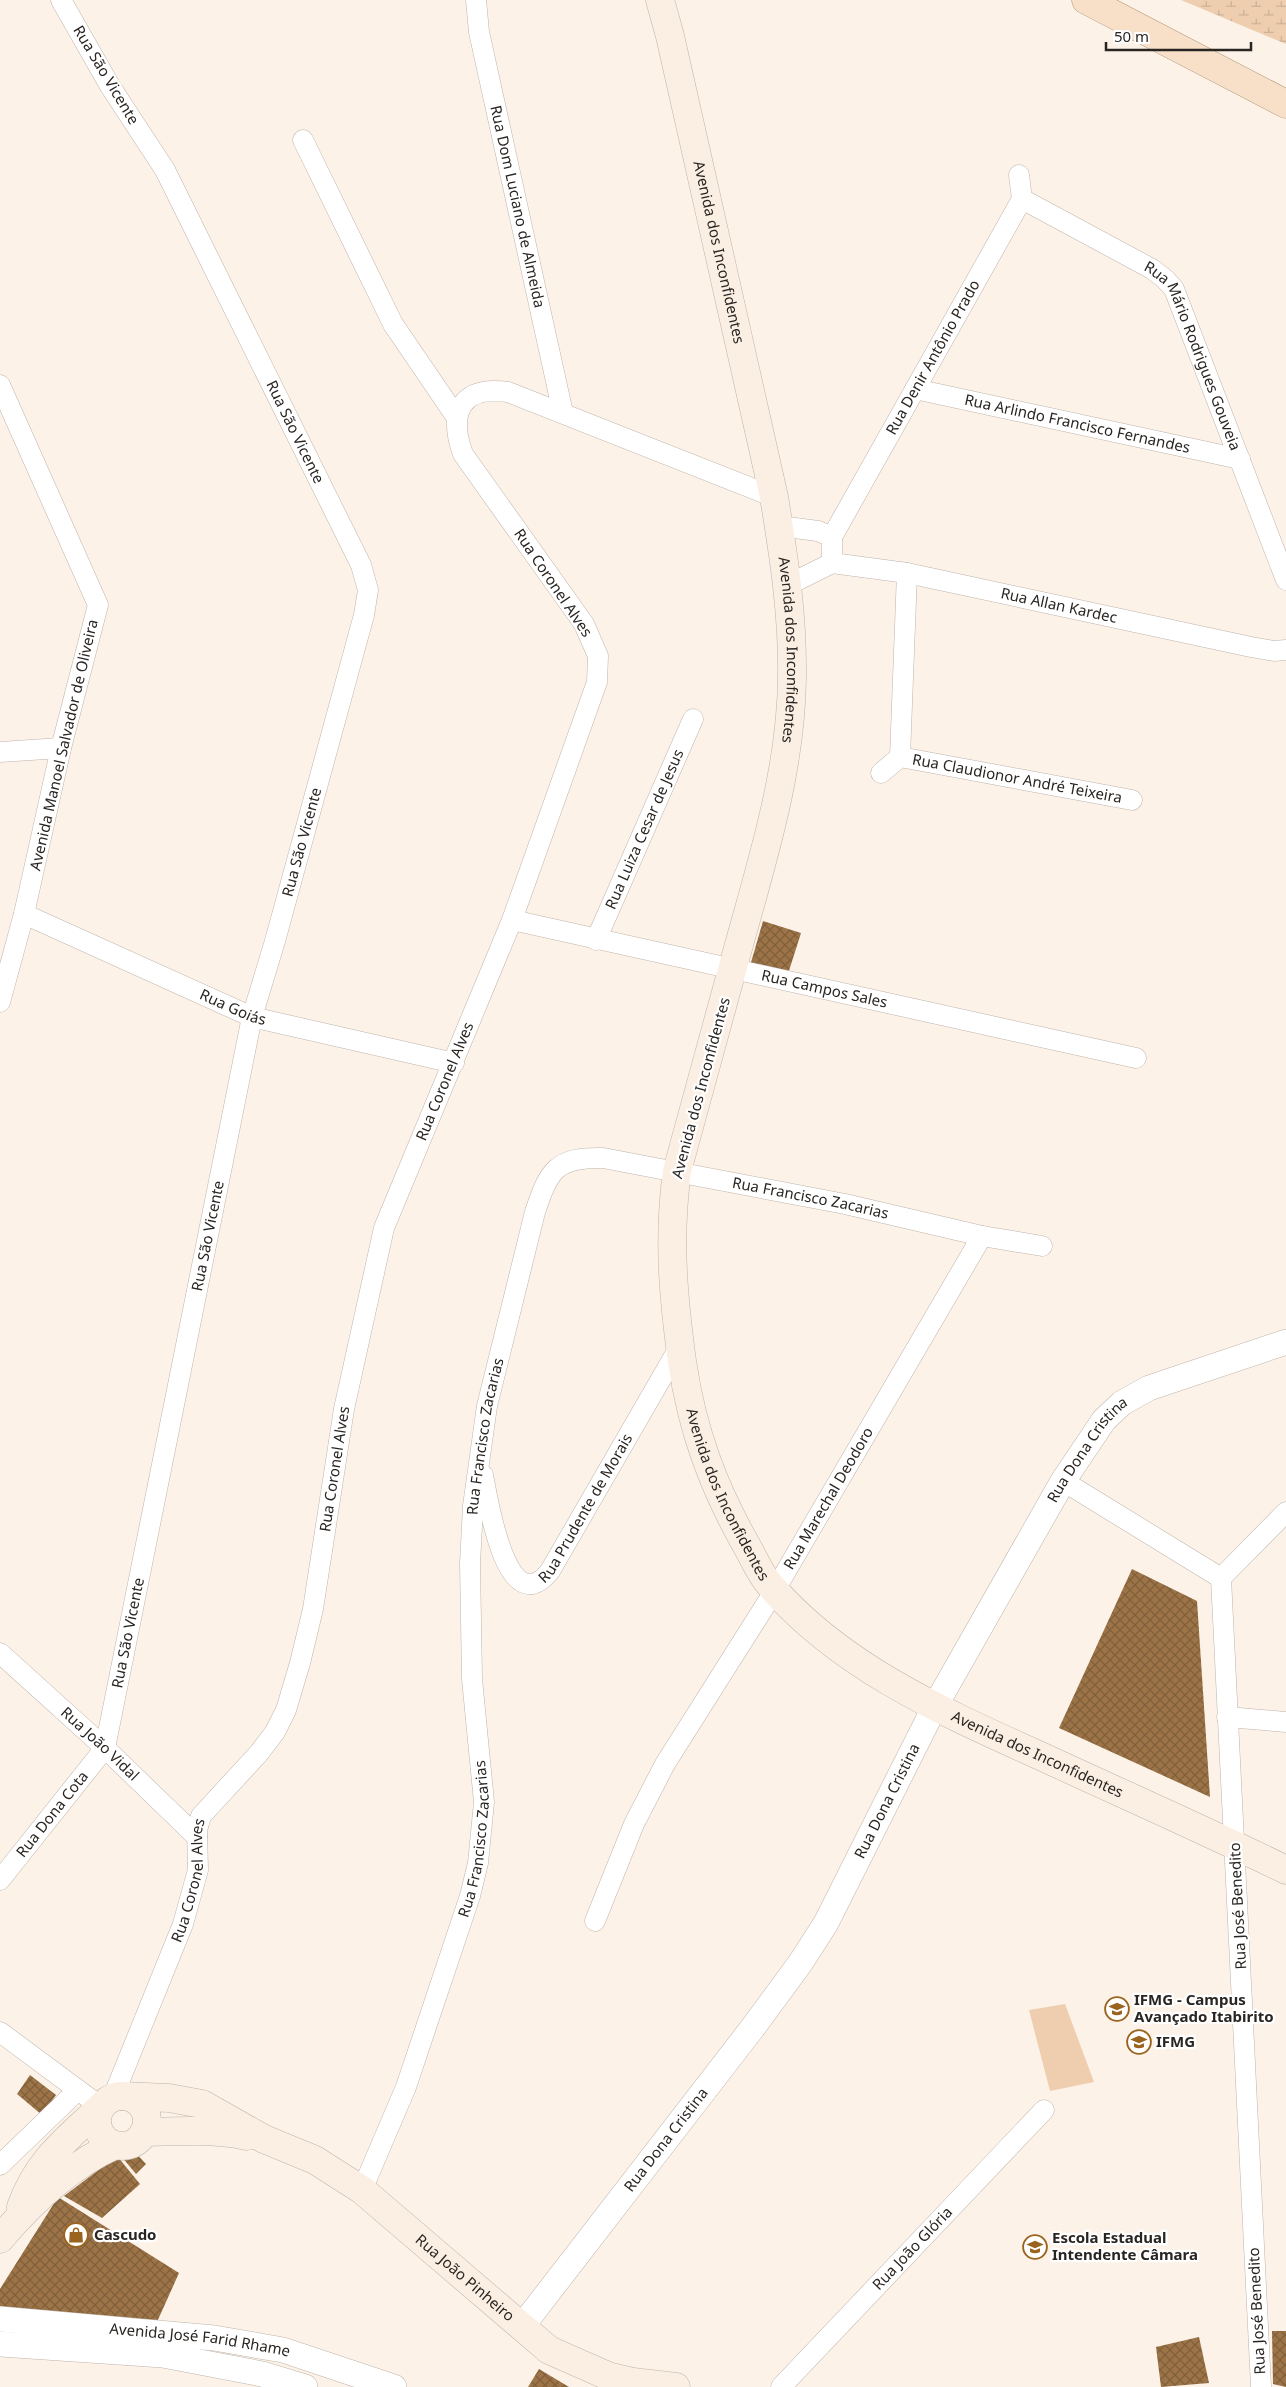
<svg xmlns="http://www.w3.org/2000/svg" width="1286" height="2387" font-family="'Noto Sans',sans-serif">
	<style>
		.wetland { fill: url(#wetland-marsh) }
		.garden { fill: #eeceaf }
		.building { fill: url(#building-cross-hatch) }
		.lines { fill: none; stroke-linecap: round; stroke-linejoin: round }
		.minor-casing { stroke: #beb4ab; stroke-width: 21 }
		.tertiary-casing { stroke: #beb4ab; stroke-width: 26 }
		.secondary-casing { stroke: #beb4ab; stroke-width: 29 }
		.primary-casing { stroke: #ac9175; stroke-width: 29 }
		.minor { stroke: #fff; stroke-width: 20 }
		.tertiary { stroke: #fff; stroke-width: 25 }
		.secondary { stroke: #fbefe3; stroke-width: 28 }
		.primary { stroke: #f7e0c7; stroke-width: 28 }
		.labels { text-anchor: middle; stroke-width: 4.5; stroke-linejoin: round; paint-order: stroke }
		.street-label { font-size: 15px; fill: #292522; stroke: #fff }
		.poi-label { font-size: 15px; font-weight: bold; fill: #292522; stroke: #fff; text-anchor: start }
	</style>
	<defs>
		<pattern id="wetland-marsh" width="20" height="14" patternUnits="userSpaceOnUse" patternTransform="scale(1.25)"><rect width="20" height="14" fill="#eeceaf"/><path d="M1 5h8M5 5V1M11 12h8M15 12V8" fill="none" stroke="#ccb196"/></pattern>
		<pattern id="building-cross-hatch" width="8" height="8" patternUnits="userSpaceOnUse" patternTransform="scale(1.25)"><rect width="8" height="8" fill="#9d7447"/><path d="M0 0l8 8M0 8l8-8" fill="none" stroke="#805f3b"/></pattern>
	</defs>
	<rect width="100%" height="100%" fill="#fdf2e8"/>
	<path class="wetland" d="M1181,0H1286V44Z"/>
	<path class="garden" d="M1065,2004L1094,2082L1050,2091L1029,2010Z"/>
	<g class="building">
		<path d="M763,921L801,933L787,977L750,966Z"/>
		<path d="M1132,1569L1197,1601L1210,1797L1059,1728Z"/>
		<path d="M30,2075L56,2095L42,2115L17,2094Z"/>
		<path d="M133,2150L146,2164L136,2174L121,2156Z"/>
		<path d="M117,2156L140,2184L102,2218L64,2196Z"/>
		<path d="M58,2197L179,2273L157,2322L0,2315V2289Z"/>
		<path d="M1272,2331H1286V2387L1273,2384Z"/>
		<path d="M1199,2337L1209,2383L1161,2387L1156,2347Z"/>
		<path d="M539,2369L569,2387H528Z"/>
	</g>
	<g class="lines">
		<g class="minor-casing">
			<g id="minor">
				<path id="s1" d="M476,0L479,32L563,413"/>
				<path d="M303,140L393,324L457,418"/>
				<path id="s2" d="M1022,199L1152,269L1165,279L1174,289L1286,580"/>
				<path d="M0,385L98,605L61,748L24,914L0,1002"/>
				<path id="s3" d="M915,389L1240,459"/>
				<path d="M779,526L818,531L832,537V563L786,586"/>
				<path id="s4" d="M832,537L1022,199L1019,175"/>
				<path id="s5" d="M832,563L907,573L1251,647L1274,651L1286,650"/>
				<path d="M0,752L61,748"/>
				<path d="M900,757L907,573"/>
				<path id="s6" d="M881,773L900,757L1132,800"/>
				<path id="s7" d="M24,914L252,1017L454,1063"/>
				<path id="s8" d="M512,920L1136,1058"/>
				<path id="s9" d="M596,940L693,719"/>
				<path id="s10" d="M483,1475C488,1501 507,1624 550,1571L680,1346"/>
				<path d="M1063,1481L1221,1578"/>
				<path id="s11" d="M0,1653L105,1748L197,1837"/>
				<path d="M1227,1717L1286,1722"/>
				<path id="s12" d="M0,1880L105,1748L252,1017L275,941L364,615L368,590L361,565L165,170L110,86L61,0"/>
				<path id="s13" d="M595,1921L634,1824L665,1764L775,1590L982,1236"/>
				<path d="M0,2032L101,2107"/>
				<path id="s14" d="M113,2097L183,1924L198,1870L197,1830L201,1816L259,1753L275,1732L286,1710L300,1663L313,1609L344,1409L384,1228L512,920L597,682L598,656L584,624L463,454C448,413 461,385 508,392L774,497"/>
				<path d="M0,2165L78,2090"/>
				<path id="s15" d="M362,2190L406,2087L470,1896L478,1863L484,1802L472,1679L470,1564L473,1506L487,1406L535,1212C549,1170 556,1157 603,1158L845,1204L982,1236L1042,1246"/>
				<path id="s16" d="M781,2387L1044,2110"/>
				<path d="M1261,2387L1221,1578L1286,1512"/>
			</g>
		</g>
		<g class="tertiary-casing">
			<g id="tertiary">
				<path id="s17" d="M0,2319L214,2338L283,2350L394,2387"/>
				<path id="s18" d="M523,2325L754,2026L801,1962L826,1923L934,1708L1063,1481L1104,1420L1122,1403L1149,1388L1286,1342"/>
				<path d="M0,2344L163,2355L262,2374L305,2387"/>
			</g>
		</g>
		<g class="secondary-casing">
			<g id="secondary">
				<path id="s19" d="M660,0L670,36L774,497C784,557 793,617 792,678C791,768 764,855 740,941C719,1018 698,1094 677,1171C668,1238 673,1295 682,1361C692,1431 714,1489 749,1550C755,1561 761,1575 770,1585C842,1669 948,1714 1047,1759C1127,1796 1207,1831 1286,1870"/>
				<circle cx="122" cy="2121" r="25"/>
				<path id="s20" d="M122,2096L169,2098L202,2104L264,2139L315,2160L362,2190L549,2350L608,2376L633,2382L676,2387"/>
				<path d="M144,2132C179,2131 213,2129 247,2136"/>
				<path d="M21,2207C38,2160 65,2141 101,2107"/>
				<path d="M0,2239C32,2201 69,2166 115,2145"/>
			</g>
		</g>
		<g class="primary-casing">
			<path id="primary" d="M1086,0L1286,104"/>
		</g>
		<use href="#minor" class="minor"/>
		<use href="#tertiary" class="tertiary"/>
		<use href="#secondary" class="secondary"/>
		<use href="#primary" class="primary"/>
	</g>
	<defs>
		<g id="university-ring" transform="scale(1.25)"><circle r="9.5" fill="#fff" stroke="#9b641e" stroke-width="1.5"/><path d="M0-5L7-2L0 1L-7-2ZM-4 1L0 2.5L4 1V4Q0 6-4 4Z" fill="#9b641e"/></g>
		<g id="shop-ring" transform="scale(1.25)"><circle r="9.5" fill="#fff" stroke="#9b641e" stroke-width="1.5"/><path d="M-5-2.5h2.3a2.7 3.5 0 0 1 5.4 0H5L5.5 6h-11ZM-1.5-2.5h3a1.5 2.3 0 0 0-3 0Z" fill="#9b641e"/></g>
		<g id="school-ring" transform="scale(1.25)"><circle r="9.5" fill="#fff" stroke="#9b641e" stroke-width="1.5"/><path d="M0-5L7-2L0 1L-7-2ZM-4 1L0 2.5L4 1V4Q0 6-4 4Z" fill="#9b641e"/></g>
	</defs>
	<g fill-rule="evenodd">
		<use href="#university-ring" x="1117" y="2009"/>
		<use href="#university-ring" x="1139" y="2042"/>
		<use href="#shop-ring" x="76" y="2235"/>
		<use href="#school-ring" x="1035" y="2247"/>
	</g>
	<g class="labels">
		<g class="street-label">
			<text transform="translate(106 75) rotate(59)" y="5">Rua São Vicente</text>
			<text dy="5" stroke="none"><textPath href="#s1" startOffset="211">Rua Dom Luciano de Almeida</textPath></text>
			<text dy="5" stroke="none"><textPath href="#s19" startOffset="259">Avenida dos Inconfidentes</textPath></text>
			<text dy="5" stroke="none"><textPath href="#s4" startOffset="206">Rua Denir Antônio Prado</textPath></text>
			<text dy="5" stroke="none"><textPath href="#s2" startOffset="245">Rua Mário Rodrigues Gouveia</textPath></text>
			<text dy="5" stroke="none"><textPath href="#s3" startOffset="166">Rua Arlindo Francisco Fernandes</textPath></text>
			<text transform="translate(295 432) rotate(64)" y="5">Rua São Vicente</text>
			<text transform="translate(553 583) rotate(56)" y="5">Rua Coronel Alves</text>
			<text dy="5" stroke="none"><textPath href="#s5" startOffset="231">Rua Allan Kardec</textPath></text>
			<text dy="5" stroke="none"><textPath href="#s19" startOffset="664">Avenida dos Inconfidentes</textPath></text>
			<text transform="translate(64 745) rotate(-77)" y="5">Avenida Manoel Salvador de Oliveira</text>
			<text dy="5" stroke="none"><textPath href="#s6" startOffset="144">Rua Claudionor André Teixeira</textPath></text>
			<text dy="5" stroke="none"><textPath href="#s9" startOffset="121">Rua Luiza Cesar de Jesus</textPath></text>
			<text dy="5" stroke="none"><textPath href="#s12" startOffset="1096">Rua São Vicente</textPath></text>
			<text dy="5" stroke="none"><textPath href="#s8" startOffset="320">Rua Campos Sales</textPath></text>
			<text dy="5" stroke="none"><textPath href="#s7" startOffset="229">Rua Goiás</textPath></text>
			<text dy="5" stroke="none"><textPath href="#s14" startOffset="1085">Rua Coronel Alves</textPath></text>
			<text transform="translate(701 1088) rotate(-75)" y="5">Avenida dos Inconfidentes</text>
			<text dy="5" stroke="none"><textPath href="#s15" startOffset="1315">Rua Francisco Zacarias</textPath></text>
			<text dy="5" stroke="none"><textPath href="#s12" startOffset="691">Rua São Vicente</textPath></text>
			<text dy="5" stroke="none"><textPath href="#s15" startOffset="776">Rua Francisco Zacarias</textPath></text>
			<text dy="5" stroke="none"><textPath href="#s18" startOffset="1045">Rua Dona Cristina</textPath></text>
			<text dy="5" stroke="none"><textPath href="#s14" startOffset="680">Rua Coronel Alves</textPath></text>
			<text dy="5" stroke="none"><textPath href="#s19" startOffset="1532">Avenida dos Inconfidentes</textPath></text>
			<text dy="5" stroke="none"><textPath href="#s13" startOffset="484">Rua Marechal Deodoro</textPath></text>
			<text dy="5" stroke="none"><textPath href="#s10" startOffset="221">Rua Prudente de Morais</textPath></text>
			<text dy="5" stroke="none"><textPath href="#s12" startOffset="286">Rua São Vicente</textPath></text>
			<text dy="5" stroke="none"><textPath href="#s11" startOffset="135">Rua João Vidal</textPath></text>
			<text dy="5" stroke="none"><textPath href="#s19" startOffset="1952">Avenida dos Inconfidentes</textPath></text>
			<text dy="5" stroke="none"><textPath href="#s18" startOffset="640">Rua Dona Cristina</textPath></text>
			<text dy="5" stroke="none"><textPath href="#s12" startOffset="84">Rua Dona Cota</textPath></text>
			<text dy="5" stroke="none"><textPath href="#s15" startOffset="371">Rua Francisco Zacarias</textPath></text>
			<text dy="5" stroke="none"><textPath href="#s14" startOffset="231">Rua Coronel Alves</textPath></text>
			<text transform="translate(1238 1906) rotate(-93)" y="5">Rua José Benedito</text>
			<text dy="5" stroke="none"><textPath href="#s18" startOffset="234">Rua Dona Cristina</textPath></text>
			<text dy="5" stroke="none"><textPath href="#s16" startOffset="191">Rua João Glória</textPath></text>
			<text dy="5" stroke="none"><textPath href="#s20" startOffset="398">Rua João Pinheiro</textPath></text>
			<text transform="translate(1257 2311) rotate(-93)" y="5">Rua José Benedito</text>
			<text dy="5" stroke="none"><textPath href="#s17" startOffset="201">Avenida José Farid Rhame</textPath></text>
		</g>
		<g class="poi-label">
			<text x="1134" y="2005">IFMG - Campus<tspan x="1134" dy="17">Avançado Itabirito</tspan></text>
			<text x="1156" y="2047">IFMG</text>
			<text x="94" y="2240">Cascudo</text>
			<text x="1052" y="2243">Escola Estadual<tspan x="1052" dy="17">Intendente Câmara</tspan></text>
		</g>
	</g>
	<path d="M1106 42v8h145v-8" fill="none" stroke="#292522" stroke-width="2.5"/>
	<text x="1114" y="42" font-size="15" fill="#292522" stroke="#ffffff" stroke-width="4" paint-order="stroke">50 m</text>
</svg>
